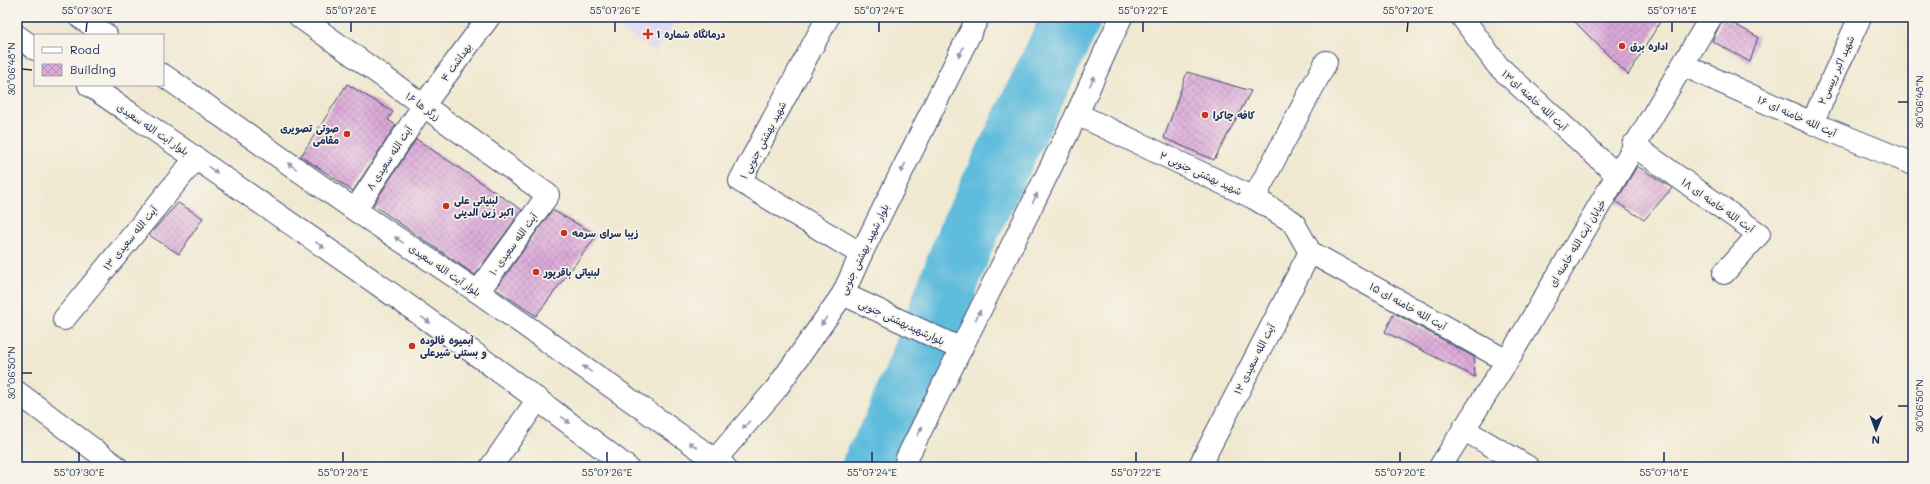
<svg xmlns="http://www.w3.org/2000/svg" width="1930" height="484" font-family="Mali,'Playpen Sans Arabic',sans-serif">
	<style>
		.built { fill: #ddd5f6 }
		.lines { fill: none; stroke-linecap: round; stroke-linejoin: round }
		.river { stroke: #5fbcdd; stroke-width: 59 }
		.building { fill: url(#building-cross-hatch) }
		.minor-casing { stroke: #3b4b6f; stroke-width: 24 }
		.major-casing { stroke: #3b4b6f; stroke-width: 24 }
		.minor { stroke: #fff; stroke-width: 22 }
		.major { stroke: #fff; stroke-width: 22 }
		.oneway { fill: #8d97ae }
		.ticks { fill: none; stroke: #1b2f5e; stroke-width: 1.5 }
		.poi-dot { fill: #c8321e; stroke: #f7f3e8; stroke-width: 1.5 }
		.labels { text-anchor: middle; stroke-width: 3.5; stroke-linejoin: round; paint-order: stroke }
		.poi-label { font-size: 10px; font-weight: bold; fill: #1b2f5e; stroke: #f7f3e8; text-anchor: start }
		.street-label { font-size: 10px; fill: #1b2f5e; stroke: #f7f3e8 }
		.neatline { fill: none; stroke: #1b2f5e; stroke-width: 1.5 }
		.ticks-label { font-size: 10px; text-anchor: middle; fill: #1b2f5e }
	</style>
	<defs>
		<pattern id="building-cross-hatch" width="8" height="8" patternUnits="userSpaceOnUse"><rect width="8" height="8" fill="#dca9d8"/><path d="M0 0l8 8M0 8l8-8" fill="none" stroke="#b28ab2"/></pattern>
	</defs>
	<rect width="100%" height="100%" fill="#f7f3e8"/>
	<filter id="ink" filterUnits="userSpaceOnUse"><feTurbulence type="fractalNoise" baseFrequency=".025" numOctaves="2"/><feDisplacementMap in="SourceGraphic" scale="8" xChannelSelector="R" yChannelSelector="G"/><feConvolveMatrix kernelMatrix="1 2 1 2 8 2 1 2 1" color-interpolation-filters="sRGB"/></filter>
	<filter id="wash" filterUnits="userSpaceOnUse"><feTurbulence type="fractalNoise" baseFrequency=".012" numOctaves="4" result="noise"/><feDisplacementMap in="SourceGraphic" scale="16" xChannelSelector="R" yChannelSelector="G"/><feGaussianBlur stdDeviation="0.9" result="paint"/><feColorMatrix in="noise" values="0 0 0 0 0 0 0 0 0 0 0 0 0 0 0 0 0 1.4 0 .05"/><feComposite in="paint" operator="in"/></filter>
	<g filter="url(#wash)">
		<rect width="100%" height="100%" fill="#f0e8d0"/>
		<path class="built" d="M601,17H678L656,52Z"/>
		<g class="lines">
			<path class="river" d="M871,467L890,431L915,373L966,237L1072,17"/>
		</g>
		<g id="blocks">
			<g class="building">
				<path d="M1570,17H1663L1628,75Z"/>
				<path d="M1723,18L1758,37L1750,62L1712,41Z"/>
				<path d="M1187,72L1251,91L1214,160L1164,138Z"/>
				<path d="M347,84L393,112L388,120L396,125L353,191L301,156Z"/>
				<path d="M416,139L522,210L475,275L373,205Z"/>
				<path d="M1637,166L1672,188L1644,220L1616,202Z"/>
				<path d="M178,203L203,218L179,254L149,235Z"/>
				<path d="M552,210L597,235L536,316L496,289Z"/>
				<path d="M1394,313L1474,357L1475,377L1385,332Z"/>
			</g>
		</g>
	</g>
	<g filter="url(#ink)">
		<use href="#blocks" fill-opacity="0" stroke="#3b4b6f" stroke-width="1"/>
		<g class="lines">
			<g class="minor-casing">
				<g id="minor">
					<path d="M300,17L548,195L478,292"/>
					<path d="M828,17L740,181L861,254"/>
					<path d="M1462,17L1498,66L1617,175"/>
					<path d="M1683,65L1812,123L1913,164"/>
					<path d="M1077,114L1254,198L1293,222L1310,252"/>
					<path d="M1812,123L1860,17"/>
					<path d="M1633,145L1759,234L1724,273"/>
					<path d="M1254,198L1326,62"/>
					<path d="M355,210L423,106L489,17"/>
					<path d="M1310,252L1507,361"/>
					<path d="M843,294L961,349"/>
					<path d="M64,319L196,158"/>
					<path d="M17,392L117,467"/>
					<path d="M1463,429L1528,467"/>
					<path d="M715,460L776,389L843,294L861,254L978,17"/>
					<path d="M491,467L538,399"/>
					<path d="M905,467L907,458L1077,114L1121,17"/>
					<path d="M1199,467L1310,252"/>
				</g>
			</g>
			<g class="major-casing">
				<g id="major">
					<path d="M80,17L106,35"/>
					<path d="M17,36L35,49"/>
					<path d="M163,75L355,210L478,292L725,467"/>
					<path d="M89,85C270,209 453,333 627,467"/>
					<path d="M1440,467L1507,361L1711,17"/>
				</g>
			</g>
			<use href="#minor" class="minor"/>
			<use href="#major" class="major"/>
		</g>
		<defs><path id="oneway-solid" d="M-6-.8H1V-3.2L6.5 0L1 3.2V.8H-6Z"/></defs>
		<g class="oneway">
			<use href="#oneway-solid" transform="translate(961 52) rotate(116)"/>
			<use href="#oneway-solid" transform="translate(1092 81) rotate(-65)"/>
			<use href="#oneway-solid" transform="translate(292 166) rotate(-145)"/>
			<use href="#oneway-solid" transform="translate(903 168) rotate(116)"/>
			<use href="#oneway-solid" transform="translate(213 170) rotate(35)"/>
			<use href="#oneway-solid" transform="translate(1035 198) rotate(-64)"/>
			<use href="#oneway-solid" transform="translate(399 240) rotate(-146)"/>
			<use href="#oneway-solid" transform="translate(320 245) rotate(35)"/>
			<use href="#oneway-solid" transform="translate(978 315) rotate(-64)"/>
			<use href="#oneway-solid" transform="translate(426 320) rotate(35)"/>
			<use href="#oneway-solid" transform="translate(824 321) rotate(125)"/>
			<use href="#oneway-solid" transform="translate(587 369) rotate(-145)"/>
			<use href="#oneway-solid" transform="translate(566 420) rotate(38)"/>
			<use href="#oneway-solid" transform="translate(746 425) rotate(130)"/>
			<use href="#oneway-solid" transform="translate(920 431) rotate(-64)"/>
			<use href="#oneway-solid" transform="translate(693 445) rotate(-145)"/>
		</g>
	</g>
	<path class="ticks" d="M86,32L87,22M351,32V22M615,32V22M879,32V22M1143,32V22M1407,32L1408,22M1672,32V22M22,69L32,70M1898,102H1908M22,373H32M1898,406H1908M79,462V452M343,462V452M607,462V452M872,462V452M1136,462V452M1400,462V452M1664,462V452"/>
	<g class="poi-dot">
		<path d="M646 28h4v4h4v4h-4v4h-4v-4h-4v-4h4z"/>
		<circle cx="1622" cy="46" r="4"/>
		<circle cx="1205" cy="115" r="4"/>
		<circle cx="347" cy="134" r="4"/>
		<circle cx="446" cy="206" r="4"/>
		<circle cx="564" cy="233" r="4"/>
		<circle cx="536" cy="272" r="4"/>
		<circle cx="412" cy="346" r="4"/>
	</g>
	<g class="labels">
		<g class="poi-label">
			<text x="657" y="38">درمانگاه شماره ۱</text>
			<text x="1630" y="50">اداره برق</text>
			<text x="1213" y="119">کافه چاکرا</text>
			<text x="339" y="132" text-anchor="end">صوتی تصویری<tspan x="339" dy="12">مقامی</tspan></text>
			<text x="454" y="204">لبنیاتی علی<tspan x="454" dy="12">اکبر زین الدینی</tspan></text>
			<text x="572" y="237">زیبا سرای سرمه</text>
			<text x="544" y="276">لبنیاتی باقرپور</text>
			<text x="420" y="344">آبمیوه فالوده<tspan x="420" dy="12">و بستنی شیرعلی</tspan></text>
		</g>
		<g class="street-label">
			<text transform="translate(456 62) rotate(-54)" y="4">بهداشت ۴</text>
			<text transform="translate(1836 70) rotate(-66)" y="4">شهید اکبر رییسی۲</text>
			<text transform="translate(1535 100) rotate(42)" y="4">آیت الله خامنه ای۱۳</text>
			<text transform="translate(423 106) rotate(36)" y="4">زرگر ها ۱۶</text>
			<text transform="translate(1797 116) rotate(24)" y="4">آیت الله خامنه ای ۱۶</text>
			<text transform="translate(153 129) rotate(34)" y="4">بلوار آیت الله سعیدی</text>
			<text transform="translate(763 140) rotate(-62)" y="4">شهید بهشتی جنوبی ۱</text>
			<text transform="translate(389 158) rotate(-57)" y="4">آیت الله سعیدی ۸</text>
			<text transform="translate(1201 173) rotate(25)" y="4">شهید بهشتی جنوبی ۲</text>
			<text transform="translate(1718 205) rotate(35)" y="4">آیت الله خامنه ای ۱۸</text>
			<text transform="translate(130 238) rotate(-51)" y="4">آیت الله سعیدی ۱۳</text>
			<text transform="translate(1577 243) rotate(-59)" y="4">خیابان آیت الله خامنه ای</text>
			<text transform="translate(513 244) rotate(-54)" y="4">آیت الله سعیدی ۱۰</text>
			<text transform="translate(864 249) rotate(-64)" y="4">بلوار شهید بهشتی جنوبی</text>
			<text transform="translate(445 270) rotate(34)" y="4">بلوار آیت الله سعیدی</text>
			<text transform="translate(1408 306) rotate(29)" y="4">آیت الله خامنه ای ۱۵</text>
			<text transform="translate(902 322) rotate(25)" y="4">بلوارشهیدبهشتی جنوبی</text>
			<text transform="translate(1254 359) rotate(-63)" y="4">آیت الله سعیدی ۱۲</text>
		</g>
	</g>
	<rect width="1930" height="484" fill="none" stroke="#f7f3e8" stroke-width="44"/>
	<rect x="34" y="34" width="130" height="52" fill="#f7f3e8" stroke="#9fa5b1"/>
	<rect x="42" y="47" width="20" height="6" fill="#ffffff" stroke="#9fa5b1"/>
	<text x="70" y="54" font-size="12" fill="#1b2f5e">Road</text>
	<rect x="42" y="64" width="20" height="12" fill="url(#building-cross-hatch)" stroke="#9fa5b1"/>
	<text x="70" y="74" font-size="12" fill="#1b2f5e">Building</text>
	<g transform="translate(1876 430) rotate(181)" stroke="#f7f3e8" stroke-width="3" paint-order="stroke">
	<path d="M0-3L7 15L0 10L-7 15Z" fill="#1b2f5e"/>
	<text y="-6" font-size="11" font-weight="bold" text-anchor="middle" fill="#1b2f5e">N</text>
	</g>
	<rect x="22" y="22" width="1886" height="440" class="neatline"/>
	<g class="ticks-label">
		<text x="87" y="14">55°07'30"E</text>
		<text x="351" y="14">55°07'28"E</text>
		<text x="615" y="14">55°07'26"E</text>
		<text x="879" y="14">55°07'24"E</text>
		<text x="1143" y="14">55°07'22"E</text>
		<text x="1408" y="14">55°07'20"E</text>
		<text x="1672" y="14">55°07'18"E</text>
		<text transform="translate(11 69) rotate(-90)" y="4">30°06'48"N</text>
		<text transform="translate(1919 102) rotate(-90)" y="4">30°06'48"N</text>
		<text transform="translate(11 373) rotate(-90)" y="4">30°06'50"N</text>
		<text transform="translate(1919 406) rotate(-90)" y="4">30°06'50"N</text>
		<text x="79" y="476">55°07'30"E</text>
		<text x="343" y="476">55°07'28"E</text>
		<text x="607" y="476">55°07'26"E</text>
		<text x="872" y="476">55°07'24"E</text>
		<text x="1136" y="476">55°07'22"E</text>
		<text x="1400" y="476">55°07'20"E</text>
		<text x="1664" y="476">55°07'18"E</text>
	</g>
</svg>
